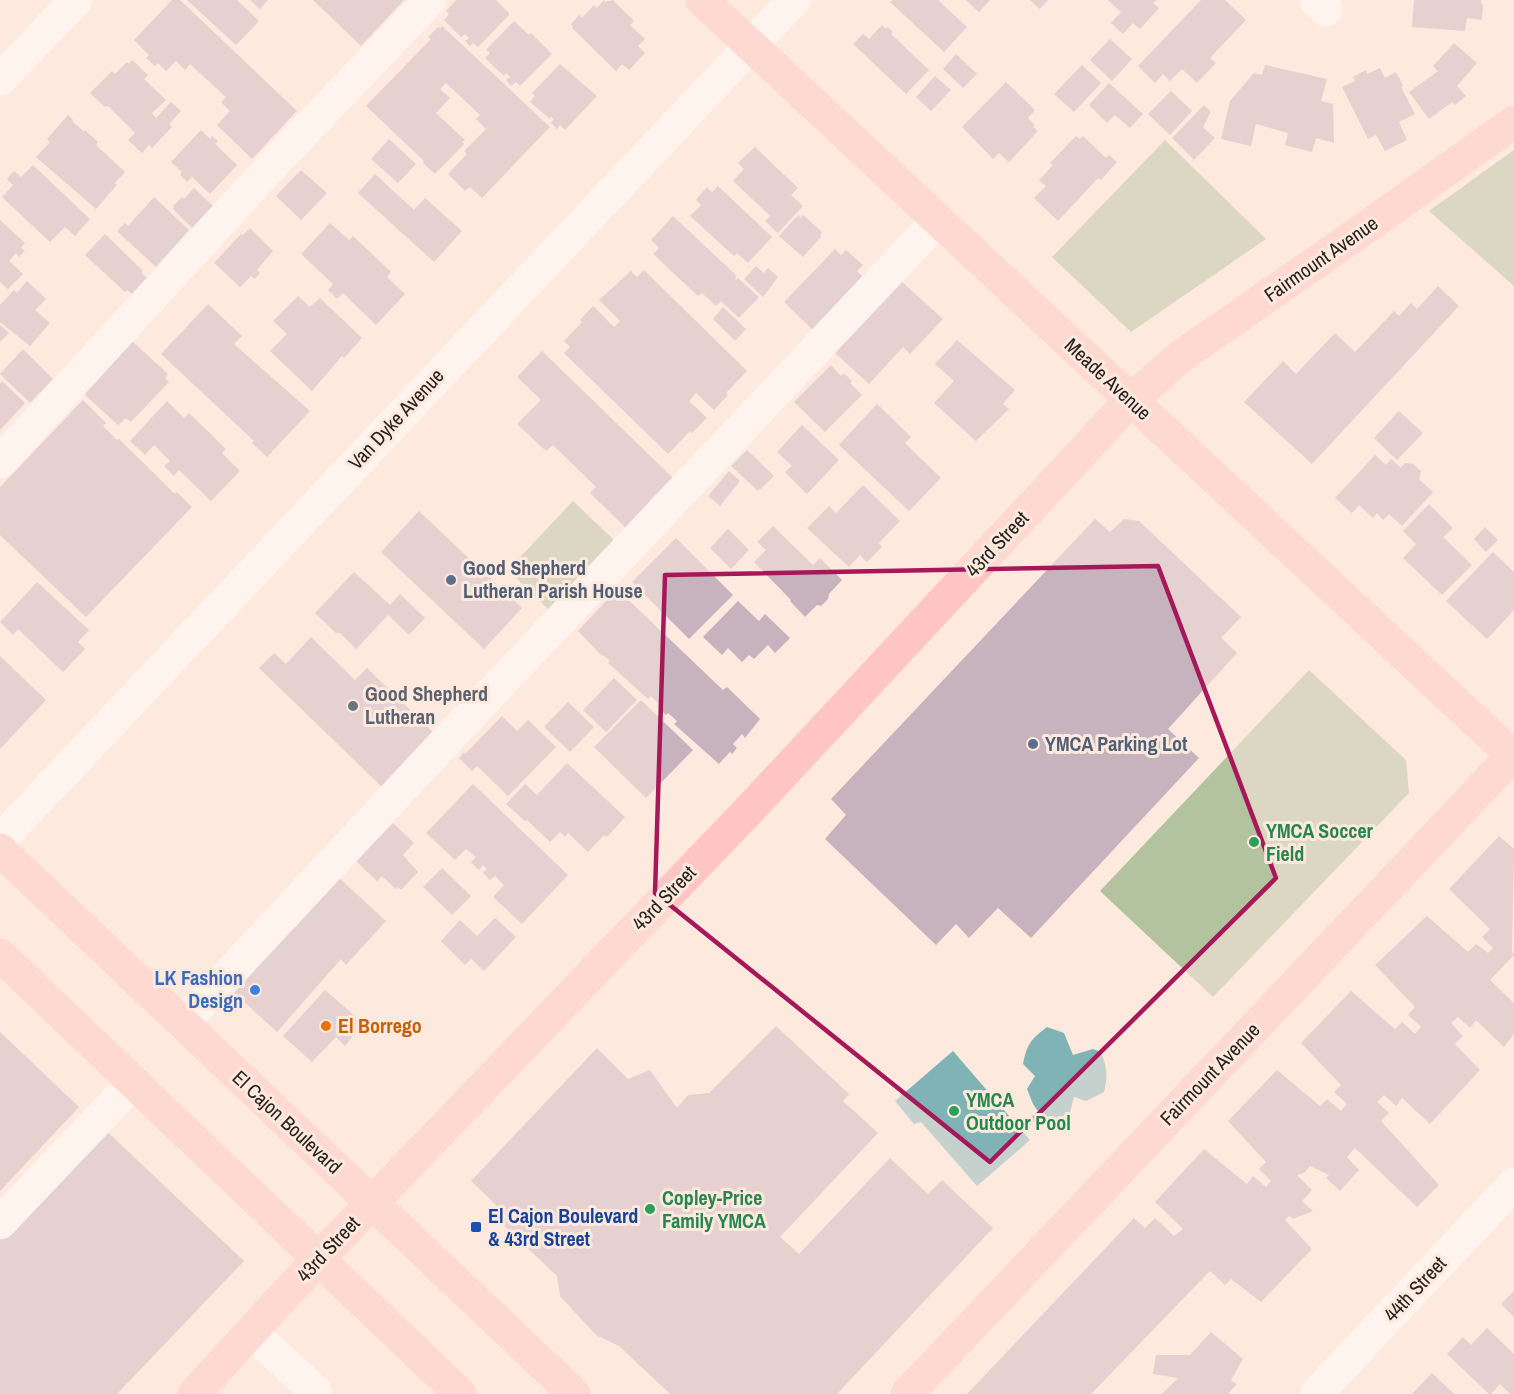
<svg xmlns="http://www.w3.org/2000/svg" width="1514" height="1394" font-family="'Archivo Narrow',sans-serif">
	<style>
		.green { fill: #b3c29f }
		.water { fill: #80b3b5 }
		.building { fill: #c7b3bd }
		.lines { fill: none; stroke-linecap: round; stroke-linejoin: round }
		.minor { stroke: #fff; stroke-width: 33 }
		.major { stroke: #ffc5c4; stroke-width: 33 }
		.marked { fill: none; stroke: #a61859; stroke-width: 4.5; stroke-linejoin: round }
		.service-dot { fill: #5c6f8a; stroke: #fee9de; stroke-width: 2 }
		.worship-dot { fill: #6b7280; stroke: #fee9de; stroke-width: 2 }
		.leisure-dot { fill: #2e9e5b; stroke: #fee9de; stroke-width: 2 }
		.shop-dot { fill: #3f7fe0; stroke: #fee9de; stroke-width: 2 }
		.food-dot { fill: #e8710a; stroke: #fee9de; stroke-width: 2 }
		.transit-dot { fill: #1a4fb4; stroke: #fee9de; stroke-width: 2 }
		.labels { text-anchor: middle; stroke-width: 6; stroke-linejoin: round; paint-order: stroke }
		.street-label { font-size: 20px; fill: #28211d; stroke: #fee9de }
		.service-label { font-size: 20px; font-weight: bold; fill: #4e5e75; stroke: #fee9de; text-anchor: start }
		.worship-label { font-size: 20px; font-weight: bold; fill: #5b616d; stroke: #fee9de; text-anchor: start }
		.leisure-label { font-size: 20px; font-weight: bold; fill: #27864d; stroke: #fee9de; text-anchor: start }
		.shop-label { font-size: 20px; font-weight: bold; fill: #366cbe; stroke: #fee9de; text-anchor: end }
		.food-label { font-size: 20px; font-weight: bold; fill: #c56008; stroke: #fee9de; text-anchor: start }
		.transit-label { font-size: 20px; font-weight: bold; fill: #164399; stroke: #fee9de; text-anchor: start }
	</style>
	<rect width="100%" height="100%" fill="#fee9de"/>
	<g class="green">
		<path d="M1165,140L1266,239L1131,332L1052,257Z"/>
		<path d="M1514,150V286L1429,211Z"/>
		<path d="M573,501L615,541L549,610L508,570Z"/>
		<path d="M1309,670L1406,760L1409,793L1213,997L1100,891Z"/>
	</g>
	<g class="water">
		<path d="M1047,1027L1064,1033L1073,1055L1093,1049L1101,1052C1107,1067 1108,1077 1104,1092L1086,1101L1074,1097L1070,1113L1058,1118L1042,1117L1033,1104L1027,1089L1035,1076L1023,1064C1027,1044 1031,1039 1047,1027Z"/>
		<path d="M953,1051L1030,1140L977,1186L921,1122L914,1124L895,1101Z"/>
	</g>
	<g class="building">
		<path d="M172,0H180L297,111L252,159L217,125L230,111L221,102L226,97L190,64L185,70L176,61L166,71L158,63L155,66L146,58L149,55L134,40Z"/>
		<path d="M187,0H237L259,21L236,45Z"/>
		<path d="M250,0H268L260,9Z"/>
		<path d="M313,0H404L361,46Z"/>
		<path d="M456,0H496L509,13V15L478,47L473,43L470,46L465,41L469,38L465,34L461,37L444,20L449,14L446,11Z"/>
		<path d="M604,0L605,2L613,0L634,21L630,25L645,39L638,46L645,53L629,70L622,64L616,71L572,28L573,27L571,24L579,15L582,18L594,5L597,8Z"/>
		<path d="M893,0H938L967,27L944,52L890,2Z"/>
		<path d="M966,0H990L979,12Z"/>
		<path d="M1030,0H1048L1040,9Z"/>
		<path d="M1108,0H1157L1153,3L1159,8L1140,29L1133,23L1123,34L1111,23L1121,12Z"/>
		<path d="M1201,0H1225L1246,20L1210,58L1216,63L1197,83L1182,69L1170,81L1163,74L1155,83L1138,66Z"/>
		<path d="M1414,0H1481V4H1483L1482,20L1467,18L1465,31L1412,27Z"/>
		<path d="M514,21L529,35L531,33L552,54L520,86L516,82L511,86L506,80L510,77L506,73L504,76L485,58L490,53L486,50Z"/>
		<path d="M882,25L886,29L888,27L893,32L891,34L929,70L906,94L853,44L863,34L869,39Z"/>
		<path d="M442,26L550,127L482,198L470,187L465,191L448,174L467,154L464,151L486,129L476,119L480,115L446,83L440,89L450,98L436,113L465,140L462,142L464,144L435,174L423,163L424,161L366,106L431,39L428,37L438,27L440,28Z"/>
		<path d="M1110,39L1132,59L1112,81L1090,60Z"/>
		<path d="M1454,43L1477,63L1457,86L1466,96L1455,105L1452,102L1429,119L1409,92L1438,71L1433,66Z"/>
		<path d="M956,54L977,74L963,88L943,69Z"/>
		<path d="M132,60L148,75L144,79L166,100L152,113L156,118L171,102L181,111L169,124L172,127L152,148L149,145L142,153L128,140L135,133L108,106L105,107L90,93L112,71L115,74L127,62L129,64Z"/>
		<path d="M560,64L597,96L565,130L560,125L557,129L551,123L554,119L551,117L550,119L530,102L535,96L532,93Z"/>
		<path d="M1082,65L1101,83L1074,112L1054,94Z"/>
		<path d="M1265,65L1327,79L1321,101L1333,104L1334,143L1316,138L1312,152L1285,145L1288,133L1256,124L1251,146L1221,139L1230,101L1254,73L1262,75Z"/>
		<path d="M1380,68L1385,78L1395,72L1399,77L1403,86L1401,87L1415,114L1399,122L1407,140L1385,151L1376,135L1368,139L1342,87L1355,81L1353,77L1366,70L1367,74Z"/>
		<path d="M935,76L951,90L931,111L916,97Z"/>
		<path d="M1006,82L1035,110L1028,118L1035,125L1033,127L1038,131L1009,162L999,153L993,159L962,127Z"/>
		<path d="M1109,83L1143,114L1130,128L1115,115L1107,123L1089,105Z"/>
		<path d="M1171,91L1192,111L1170,135L1148,114Z"/>
		<path d="M1204,105L1211,112L1203,127L1215,138L1194,160L1172,138Z"/>
		<path d="M68,115L73,120L72,121L84,132L85,130L98,142L96,145L125,172L115,183L117,185L96,209L36,157L50,142L47,139Z"/>
		<path d="M201,130L210,139L212,136L218,141L215,144L237,165L210,194L192,177L187,182L180,175L182,172L171,162Z"/>
		<path d="M1076,136L1080,139L1083,136L1106,158L1109,155L1117,162L1101,180L1098,178L1058,221L1034,198L1046,186L1039,180L1053,165L1050,163Z"/>
		<path d="M389,139L416,164L398,183L371,159Z"/>
		<path d="M755,147L798,188L791,195L803,206L778,233L765,221L770,216L733,181L744,169L738,163Z"/>
		<path d="M33,165L90,219L75,236L65,227L50,242L2,197L13,185L7,179L14,171L21,177Z"/>
		<path d="M301,170L327,193L301,220L276,196Z"/>
		<path d="M375,174L414,210L425,198L462,231L434,262L358,193Z"/>
		<path d="M718,186L772,237L748,263L737,253L734,256L690,216L701,205L696,200L707,187L712,192Z"/>
		<path d="M194,188L214,207L193,229L173,209L174,207L173,206L182,197L184,199Z"/>
		<path d="M154,197L189,230L156,267L117,231L125,223L128,226Z"/>
		<path d="M798,215L801,218L803,215L822,232L820,235L821,237L803,257L779,236Z"/>
		<path d="M673,216L737,276L735,278L736,280L738,278L759,297L739,318L721,301L716,306L702,293L698,296L653,254L659,248L651,240Z"/>
		<path d="M0,220L25,243L21,248L25,251L19,257L16,253L9,261L23,274L8,289L0,282Z"/>
		<path d="M330,223L349,240L353,236L391,272L387,277L405,294L376,325L343,293L337,299L328,290L333,284L301,254Z"/>
		<path d="M250,228L273,251L257,270L260,273L255,279L251,276L240,287L214,263L241,234L243,235Z"/>
		<path d="M105,234L143,271L141,273L147,278L132,294L127,290L125,292L85,255Z"/>
		<path d="M835,249L841,255L846,250L863,265L857,271L863,277L813,330L784,302Z"/>
		<path d="M756,266L764,273L768,268L778,277L763,297L744,279Z"/>
		<path d="M644,270L747,371L726,393L728,395L714,410L696,393L689,401L707,418L692,433L690,431L668,454L564,353L570,347L564,341L582,322L580,320L593,306L614,327L620,321L599,300L631,271L637,277Z"/>
		<path d="M900,280L943,319L910,354L903,347L869,384L834,352Z"/>
		<path d="M27,281L46,299L35,310L50,323L30,346L0,322V305L14,290L17,293Z"/>
		<path d="M1438,286L1459,306L1312,464L1244,402L1283,361L1296,374L1335,333L1355,352L1394,311L1399,316L1411,303L1417,309Z"/>
		<path d="M298,296L310,307L320,298L362,338L344,358L342,356L312,391L270,351L287,334L273,321Z"/>
		<path d="M208,304L242,336L234,344L310,411L267,457L252,443L254,441L161,354Z"/>
		<path d="M723,307L746,329L735,341L713,319Z"/>
		<path d="M0,325L9,333L0,342Z"/>
		<path d="M957,340L1015,390L1003,404L1009,409L976,441L934,403L954,381L935,364Z"/>
		<path d="M132,341L168,374L165,378L169,382L131,422L126,418L118,425L83,393Z"/>
		<path d="M23,349L53,379L30,403L0,374Z"/>
		<path d="M542,351L674,479L626,528L590,493L596,487L553,445L546,451L517,424L541,400L517,377Z"/>
		<path d="M831,365L841,376L844,373L852,381L850,383L862,395L825,432L794,402Z"/>
		<path d="M2,381L25,403L0,430V384Z"/>
		<path d="M83,400L106,423L103,426L117,440L119,439L175,494L177,492L192,507L86,617L0,535V487Z"/>
		<path d="M167,401L184,418L189,413L226,449L222,453L240,471L211,501L179,470L174,476L164,466L170,461L154,445L145,455L130,441Z"/>
		<path d="M877,404L911,437L905,443L941,478L909,511L839,445Z"/>
		<path d="M1399,411L1423,433L1397,460L1374,438Z"/>
		<path d="M802,425L839,460L807,494L785,472L792,466L777,452Z"/>
		<path d="M747,450L774,476L758,491L731,466Z"/>
		<path d="M1375,455L1386,465L1391,459L1401,468L1405,463L1413,464L1421,471L1419,479L1433,492L1402,526L1389,514L1383,520L1377,513L1373,518L1359,505L1352,513L1335,498Z"/>
		<path d="M729,471L740,481L720,506L708,496Z"/>
		<path d="M863,485L900,521L879,543L882,547L867,562L860,555L849,567L807,528L829,506L836,513Z"/>
		<path d="M1429,504L1453,528L1443,537L1472,565L1442,595L1403,558L1416,544L1403,531Z"/>
		<path d="M419,511L522,608L484,649L381,552Z"/>
		<path d="M1095,519L1110,532L1124,519L1139,521L1241,617L1221,638L1237,653L1168,729L1199,758L1031,938L998,908L969,938L956,924L936,945L825,839L846,815L831,799Z"/>
		<path d="M773,526L813,565L820,558L842,580L829,594L828,599L821,606L817,605L805,617L790,601L791,600L754,562L766,550L757,542Z"/>
		<path d="M1485,527L1498,540L1486,552L1474,539Z"/>
		<path d="M728,529L749,550L731,569L710,548Z"/>
		<path d="M676,538L733,595L689,639L632,582Z"/>
		<path d="M1493,552L1514,572V610L1487,639L1446,601Z"/>
		<path d="M354,572L390,605L400,594L425,618L409,635L388,615L356,649L340,633H336L315,613Z"/>
		<path d="M37,582L89,630L78,642L85,649L63,672L18,629L13,635L0,622Z"/>
		<path d="M617,589L723,690L727,687L760,719L745,738L742,734L733,744L737,748L732,754L730,752L719,764L674,724L677,721L668,713L666,715L657,707L660,705L651,696L648,699L608,663L610,661L603,655L602,656L578,631Z"/>
		<path d="M738,601L759,621L765,614L790,638L775,653L768,645L754,659L749,655L742,662L728,648L722,655L703,637Z"/>
		<path d="M311,637L355,680L367,668L434,733L382,787L259,668L274,653L286,664Z"/>
		<path d="M0,656L46,700L0,749Z"/>
		<path d="M614,678L637,700L606,732L583,710Z"/>
		<path d="M641,700L693,750L646,798L594,747Z"/>
		<path d="M568,702L594,727L570,752L544,727Z"/>
		<path d="M502,716L517,731L528,720L556,747L508,796L477,766L472,771L459,758L464,752L465,754Z"/>
		<path d="M567,763L625,817L607,837L604,835L588,852L568,833L565,837L560,832L550,842L527,820L525,821L506,804L525,784L537,795Z"/>
		<path d="M473,784L568,875L522,924L493,897L504,885L495,876L490,880L483,873L487,869L483,865L479,870L471,862L476,857L466,849L455,860L426,833Z"/>
		<path d="M393,823L414,843L403,855L418,872L401,890L398,887L396,889L382,876L377,881L356,861Z"/>
		<path d="M1499,836L1514,849L1512,951L1514,955L1490,980L1514,1003V1034L1504,1047L1476,1020L1470,1028L1458,1017L1451,1023L1463,1036L1455,1044L1480,1070L1430,1124L1402,1098L1396,1106L1384,1095L1377,1102L1389,1113L1381,1121L1439,1185L1417,1207L1355,1148L1347,1157L1359,1170L1340,1191L1326,1178L1329,1175L1310,1166L1304,1173L1297,1175L1312,1190L1302,1201L1313,1211L1293,1219L1289,1216L1285,1220L1312,1249L1261,1302L1231,1279L1225,1285L1210,1271L1091,1394H967L1134,1218L1145,1228L1155,1218L1174,1236L1183,1229L1155,1202L1204,1149L1247,1184L1253,1176L1266,1187L1271,1181L1259,1169L1266,1162L1228,1121L1277,1070L1320,1106L1327,1099L1341,1111L1347,1104L1334,1092L1341,1085L1301,1043L1351,991L1395,1029L1402,1022L1415,1034L1421,1027L1408,1015L1415,1007L1375,965L1427,916L1468,952L1476,944L1488,953L1493,948L1482,937L1490,929L1449,889Z"/>
		<path d="M442,868L471,896L452,915L423,887Z"/>
		<path d="M337,876L386,921L346,965L341,959L277,1032L232,991Z"/>
		<path d="M495,918L516,937L484,971L471,959L465,965L441,941L460,920L477,936Z"/>
		<path d="M325,990L363,1023L345,1046L336,1037L312,1062L283,1036Z"/>
		<path d="M776,1026L849,1094L843,1101L878,1133L780,1237L799,1254L890,1158L928,1194L942,1180L993,1228L837,1394H670L619,1346L596,1335L560,1296L557,1276L491,1213L497,1206L471,1181L597,1048L628,1079L650,1070L677,1108L688,1095L709,1093Z"/>
		<path d="M0,1032L79,1107L0,1191Z"/>
		<path d="M98,1123L244,1261L117,1394H0V1226Z"/>
		<path d="M1514,1291V1317L1501,1304Z"/>
		<path d="M1487,1328L1514,1354V1394H1510L1500,1384L1491,1394H1489L1447,1354L1463,1337L1471,1345Z"/>
		<path d="M1211,1332L1243,1359L1231,1380L1237,1384L1228,1394H1162L1178,1378L1153,1374L1156,1355H1190Z"/>
		<path d="M1432,1373L1454,1394H1412Z"/>
	</g>
	<g class="lines">
		<g class="minor">
			<path d="M1316,0L1326,10"/>
			<path d="M0,80L76,0"/>
			<path d="M0,462L278,159L430,0"/>
			<path d="M0,840L794,0"/>
			<path d="M182,1024L448,739L938,220"/>
			<path d="M0,1223L134,1082"/>
			<path d="M251,1332L315,1391L312,1394"/>
			<path d="M1316,1394L1514,1184"/>
		</g>
		<g class="major">
			<path d="M702,0L1513,756"/>
			<path d="M0,850L574,1394"/>
			<path d="M0,955L460,1394"/>
			<path d="M194,1394L319,1258L749,810L1131,400L1180,357L1361,231L1514,122"/>
			<path d="M907,1394L1514,754"/>
		</g>
	</g>
	<path d="M0 0H1514V1394H0ZM1158,566L1276,878L990,1162L655,893L665,575Z" fill="#fee9de" fill-opacity=".55" fill-rule="evenodd"/>
	<path class="marked" d="M1158,566L1276,878L990,1162L655,893L665,575Z"/>
	<g class="service-dot">
		<circle cx="451" cy="580" r="6"/>
		<circle cx="1033" cy="744" r="6"/>
	</g>
	<circle class="worship-dot" cx="353" cy="706" r="6"/>
	<g class="leisure-dot">
		<circle cx="1254" cy="842" r="6"/>
		<circle cx="954" cy="1111" r="6"/>
		<circle cx="650" cy="1209" r="6"/>
	</g>
	<circle class="shop-dot" cx="255" cy="990" r="6"/>
	<circle class="food-dot" cx="326" cy="1026" r="6"/>
	<rect class="transit-dot" x="470" y="1221" width="12" height="12" rx="3"/>
	<g class="labels">
		<g class="street-label">
			<text transform="translate(1321 259) rotate(-35)" y="7">Fairmount Avenue</text>
			<text transform="translate(1108 379) rotate(43)" y="7">Meade Avenue</text>
			<text transform="translate(396 419) rotate(-47)" y="7">Van Dyke Avenue</text>
			<text transform="translate(997 544) rotate(-47)" y="7">43rd Street</text>
			<text transform="translate(664 898) rotate(-46)" y="7">43rd Street</text>
			<text transform="translate(1210 1074) rotate(-46)" y="7">Fairmount Avenue</text>
			<text transform="translate(287 1122) rotate(43)" y="7">El Cajon Boulevard</text>
			<text transform="translate(328 1249) rotate(-47)" y="7">43rd Street</text>
			<text transform="translate(1415 1289) rotate(-47)" y="7">44th Street</text>
		</g>
		<g class="service-label">
			<text x="463" y="575">Good Shepherd<tspan x="463" dy="23">Lutheran Parish House</tspan></text>
			<text x="1045" y="751">YMCA Parking Lot</text>
		</g>
		<g class="worship-label">
			<text x="365" y="701">Good Shepherd<tspan x="365" dy="23">Lutheran</tspan></text>
		</g>
		<g class="leisure-label">
			<text x="1266" y="838">YMCA Soccer<tspan x="1266" dy="23">Field</tspan></text>
			<text x="966" y="1107">YMCA<tspan x="966" dy="23">Outdoor Pool</tspan></text>
			<text x="662" y="1205">Copley-Price<tspan x="662" dy="23">Family YMCA</tspan></text>
		</g>
		<g class="shop-label">
			<text x="243" y="985">LK Fashion<tspan x="243" dy="23">Design</tspan></text>
		</g>
		<g class="food-label">
			<text x="338" y="1033">El Borrego</text>
		</g>
		<g class="transit-label">
			<text x="488" y="1223">El Cajon Boulevard<tspan x="488" dy="23">&amp; 43rd Street</tspan></text>
		</g>
	</g>
</svg>
